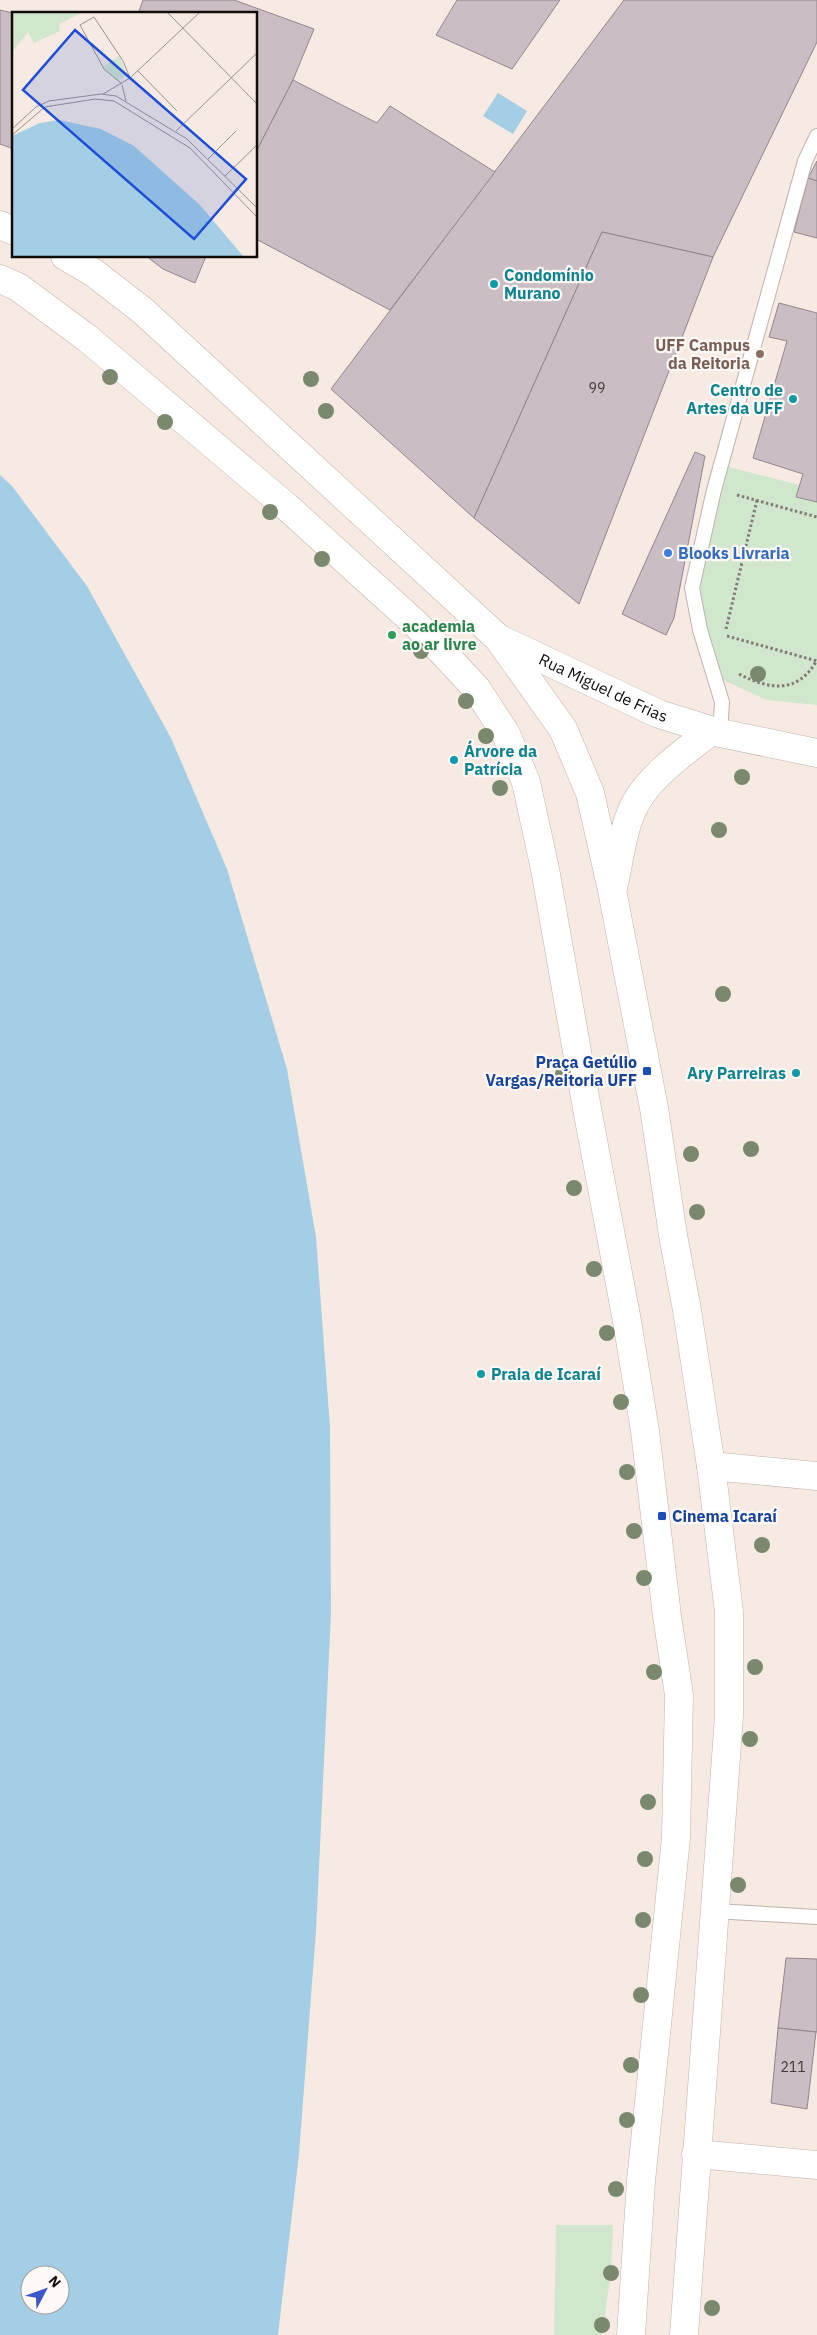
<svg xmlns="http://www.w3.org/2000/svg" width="817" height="2335" font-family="'IBM Plex Sans',sans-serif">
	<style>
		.green { fill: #d1e7cd }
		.water { fill: #a4cee5; fill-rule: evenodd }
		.building { fill: #cabec4; stroke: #91868c }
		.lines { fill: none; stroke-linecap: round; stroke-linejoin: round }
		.lane-casing { stroke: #bfb3ac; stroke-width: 16 }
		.street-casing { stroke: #bfb3ac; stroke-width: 29 }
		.secondary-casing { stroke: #bfb3ac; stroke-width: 29 }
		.path { stroke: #837b76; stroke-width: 3; stroke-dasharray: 2.5 2.5; stroke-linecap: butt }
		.lane { stroke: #fff; stroke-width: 14 }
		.street { stroke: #fff; stroke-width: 28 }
		.secondary { stroke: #fff; stroke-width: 28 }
		.tree { fill: #7a896d }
		.culture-dot { fill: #0f9aa8; stroke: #fef9f6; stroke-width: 2 }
		.education-dot { fill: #8d6e63; stroke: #fef9f6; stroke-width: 2 }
		.shop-dot { fill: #3f7fe0; stroke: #fef9f6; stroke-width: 2 }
		.leisure-dot { fill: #2e9e5b; stroke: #fef9f6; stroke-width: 2 }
		.transit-dot { fill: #1a4fb4; stroke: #fef9f6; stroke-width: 2 }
		.labels { text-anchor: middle; stroke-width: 4.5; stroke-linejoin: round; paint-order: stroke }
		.number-label { font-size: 14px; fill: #3e3838 }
		.culture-label { font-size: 16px; font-weight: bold; fill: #0d838f; stroke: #fef9f6; text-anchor: start }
		.education-label { font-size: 16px; font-weight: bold; fill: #785e54; stroke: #fef9f6; text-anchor: end }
		.shop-label { font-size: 16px; font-weight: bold; fill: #366cbe; stroke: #fef9f6; text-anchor: start }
		.leisure-label { font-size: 16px; font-weight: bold; fill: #27864d; stroke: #fef9f6; text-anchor: start }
		.street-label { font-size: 16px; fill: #100c0a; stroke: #fef9f6 }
		.transit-label { font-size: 16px; font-weight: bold; fill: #164399; stroke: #fef9f6; text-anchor: end }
		.inset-road { fill: none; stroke: #9b918c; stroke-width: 1 }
		.view { fill: #1d4ed8; fill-opacity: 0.15; stroke: #1d4ed8; stroke-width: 2.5 }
		.inset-edge { fill: none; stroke: #100c0a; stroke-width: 2.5 }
	</style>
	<rect width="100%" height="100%" fill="#f7eae3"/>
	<g class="green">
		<path d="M721,465L800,485L796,497L817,502V705L767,700L712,675L692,588Z"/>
		<path d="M556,2225H613L611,2273L602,2335H554Z"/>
	</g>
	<g class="water">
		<path d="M498,93L527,111L513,134L483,116Z"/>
		<path d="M0,475L12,486L87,586L171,738L227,869L287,1069L316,1237L330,1427L331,1613L316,1931L299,2154L278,2335H0ZM30,2275H60V2305H30Z"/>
	</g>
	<g class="building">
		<path d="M143,0H234L314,29L293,80L256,152V14H138Z"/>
		<path d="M457,0H560L512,69L436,35Z"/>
		<path d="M624,0H817V42L713,257L602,232L474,518L331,389Z"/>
		<path d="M0,10L17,14H14V149L0,144Z"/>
		<path d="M293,80L377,123L390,106L495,172L390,310L256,239V152Z"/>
		<path d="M817,161V181L808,178Z"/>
		<path d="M808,178L817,181V238L794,232Z"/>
		<path d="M602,232L713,257L579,604L474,518Z"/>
		<path d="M146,256H206L195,283L163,269Z"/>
		<path d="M779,303L817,313V502L796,497L803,474L753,458L787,341L769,337Z"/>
		<path d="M695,452L705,456L674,618L666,635L622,614Z"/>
		<path d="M786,1958L817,1959V2032L778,2028Z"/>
		<path d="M778,2028L816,2032L807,2109L771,2103Z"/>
	</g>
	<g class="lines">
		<g class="lane-casing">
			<g id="lane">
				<path d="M720,733L722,702L700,630L692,588L714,490L805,161L817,136"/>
				<path d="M715,1911L817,1917"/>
			</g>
		</g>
		<g class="street-casing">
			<g id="street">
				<path d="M0,279L18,287L87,338L287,507L417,625L476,688L506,734L526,782L545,869L588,1114L627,1321L645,1431L667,1616L679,1695L676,1838L641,2181L631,2335"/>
				<path d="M711,1466L817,1476"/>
				<path d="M696,2154L817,2165"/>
			</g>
		</g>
		<g class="secondary-casing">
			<g id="secondary">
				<path d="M0,225L14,231"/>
				<path d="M65,256L94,273L143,311L498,638L563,729L590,793L612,890L654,1108L673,1235L687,1310L711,1466L729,1612V1716L684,2335"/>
				<path id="s1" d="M502,640L659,714L720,733L817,753"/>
				<path d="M614,884C620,857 623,823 638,799C656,771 686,751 711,731"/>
			</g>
		</g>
		<g class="path">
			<path d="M737,495L817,517"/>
			<path d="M726,629L757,500"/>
			<path d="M727,636L817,661"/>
			<path d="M739,674C770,690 798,694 817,660"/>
		</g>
		<use href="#lane" class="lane"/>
		<use href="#street" class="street"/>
		<use href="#secondary" class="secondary"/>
	</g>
	<g class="tree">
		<circle cx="110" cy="377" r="8"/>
		<circle cx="311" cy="379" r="8"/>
		<circle cx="326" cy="411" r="8"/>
		<circle cx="165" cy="422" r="8"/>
		<circle cx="270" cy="512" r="8"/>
		<circle cx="322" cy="559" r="8"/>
		<circle cx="421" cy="651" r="8"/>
		<circle cx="758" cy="674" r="8"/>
		<circle cx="466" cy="701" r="8"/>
		<circle cx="486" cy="736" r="8"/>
		<circle cx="742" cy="777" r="8"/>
		<circle cx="500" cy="788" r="8"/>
		<circle cx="719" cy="830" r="8"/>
		<circle cx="723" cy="994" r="8"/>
		<circle cx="563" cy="1074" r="8"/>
		<circle cx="751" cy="1149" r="8"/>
		<circle cx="691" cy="1154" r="8"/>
		<circle cx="574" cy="1188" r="8"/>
		<circle cx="697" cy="1212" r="8"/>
		<circle cx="594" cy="1269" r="8"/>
		<circle cx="607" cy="1333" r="8"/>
		<circle cx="621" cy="1402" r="8"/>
		<circle cx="627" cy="1472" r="8"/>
		<circle cx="634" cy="1531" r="8"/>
		<circle cx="762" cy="1545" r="8"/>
		<circle cx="644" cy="1578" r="8"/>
		<circle cx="755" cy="1667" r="8"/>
		<circle cx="654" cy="1672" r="8"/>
		<circle cx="750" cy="1739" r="8"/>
		<circle cx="648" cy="1802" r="8"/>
		<circle cx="645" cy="1859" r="8"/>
		<circle cx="738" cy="1885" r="8"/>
		<circle cx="643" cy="1920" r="8"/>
		<circle cx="641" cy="1995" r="8"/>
		<circle cx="631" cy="2065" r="8"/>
		<circle cx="627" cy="2120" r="8"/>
		<circle cx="616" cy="2189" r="8"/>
		<circle cx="611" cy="2273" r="8"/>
		<circle cx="712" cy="2308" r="8"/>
		<circle cx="602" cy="2325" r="8"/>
	</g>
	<g class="culture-dot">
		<circle cx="494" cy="284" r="5"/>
		<circle cx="793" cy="399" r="5"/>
		<circle cx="454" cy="760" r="5"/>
		<circle cx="796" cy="1073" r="5"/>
		<circle cx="481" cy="1374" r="5"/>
	</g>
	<circle class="education-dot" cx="760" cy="354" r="5"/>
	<circle class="shop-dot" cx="668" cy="553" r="5"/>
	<circle class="leisure-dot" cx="392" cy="635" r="5"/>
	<g class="transit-dot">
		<rect x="642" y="1066" width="10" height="10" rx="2.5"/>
		<rect x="657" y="1511" width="10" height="10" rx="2.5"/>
	</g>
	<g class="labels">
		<g class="number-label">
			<text x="597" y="393">99</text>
			<text x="793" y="2072">211</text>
		</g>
		<g class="culture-label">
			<text x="504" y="281">Condomínio<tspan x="504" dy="18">Murano</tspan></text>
			<text x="783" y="396" text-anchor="end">Centro de<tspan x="783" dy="18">Artes da UFF</tspan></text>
			<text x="464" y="757">Árvore da<tspan x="464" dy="18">Patrícia</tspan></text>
			<text x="786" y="1079" text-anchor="end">Ary Parreiras</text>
			<text x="491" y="1380">Praia de Icaraí</text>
		</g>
		<g class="education-label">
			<text x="750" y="351">UFF Campus<tspan x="750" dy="18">da Reitoria</tspan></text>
		</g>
		<g class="shop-label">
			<text x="678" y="559">Blooks Livraria</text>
		</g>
		<g class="leisure-label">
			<text x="402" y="632">academia<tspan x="402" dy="18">ao ar livre</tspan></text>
		</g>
		<g class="street-label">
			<text dy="6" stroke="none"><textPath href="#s1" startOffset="112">Rua Miguel de Frias</textPath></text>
		</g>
		<g class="transit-label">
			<text x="637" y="1068">Praça Getúlio<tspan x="637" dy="18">Vargas/Reitoria UFF</tspan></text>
			<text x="672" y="1522" text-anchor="start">Cinema Icaraí</text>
		</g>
	</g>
	<g transform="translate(12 12)">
		<rect width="245" height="245" fill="#f7eae3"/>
		<path d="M0,1H69L47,12L48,19L22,31L16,20L0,40ZM107,44L115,63L106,69L91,55Z" fill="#d1e7cd"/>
		<path d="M47,108L89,117L122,134L188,193L231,244H0V124L28,111Z" fill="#a4cee5"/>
		<path class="inset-road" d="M156,1L245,92M126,59L165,99M110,72L92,57L68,13L82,5L111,49L118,66M110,73L114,89M91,82L118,66L187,1M0,117L24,95L37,89L89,82L104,84L175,127L245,196M164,119L245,41M0,123L33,95L83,87L102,89L178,136L245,205M196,147L224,119M213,164L245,133"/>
		<path class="view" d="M63,18L234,167L182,227L11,78Z"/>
		<rect width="245" height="245" class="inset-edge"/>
	</g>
	<g transform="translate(45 2290) rotate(49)"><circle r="24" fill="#fef9f6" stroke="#9f9a98"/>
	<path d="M0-4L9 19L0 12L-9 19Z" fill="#3b58ca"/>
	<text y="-8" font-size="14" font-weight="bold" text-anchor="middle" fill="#100c0a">N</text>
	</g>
</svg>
